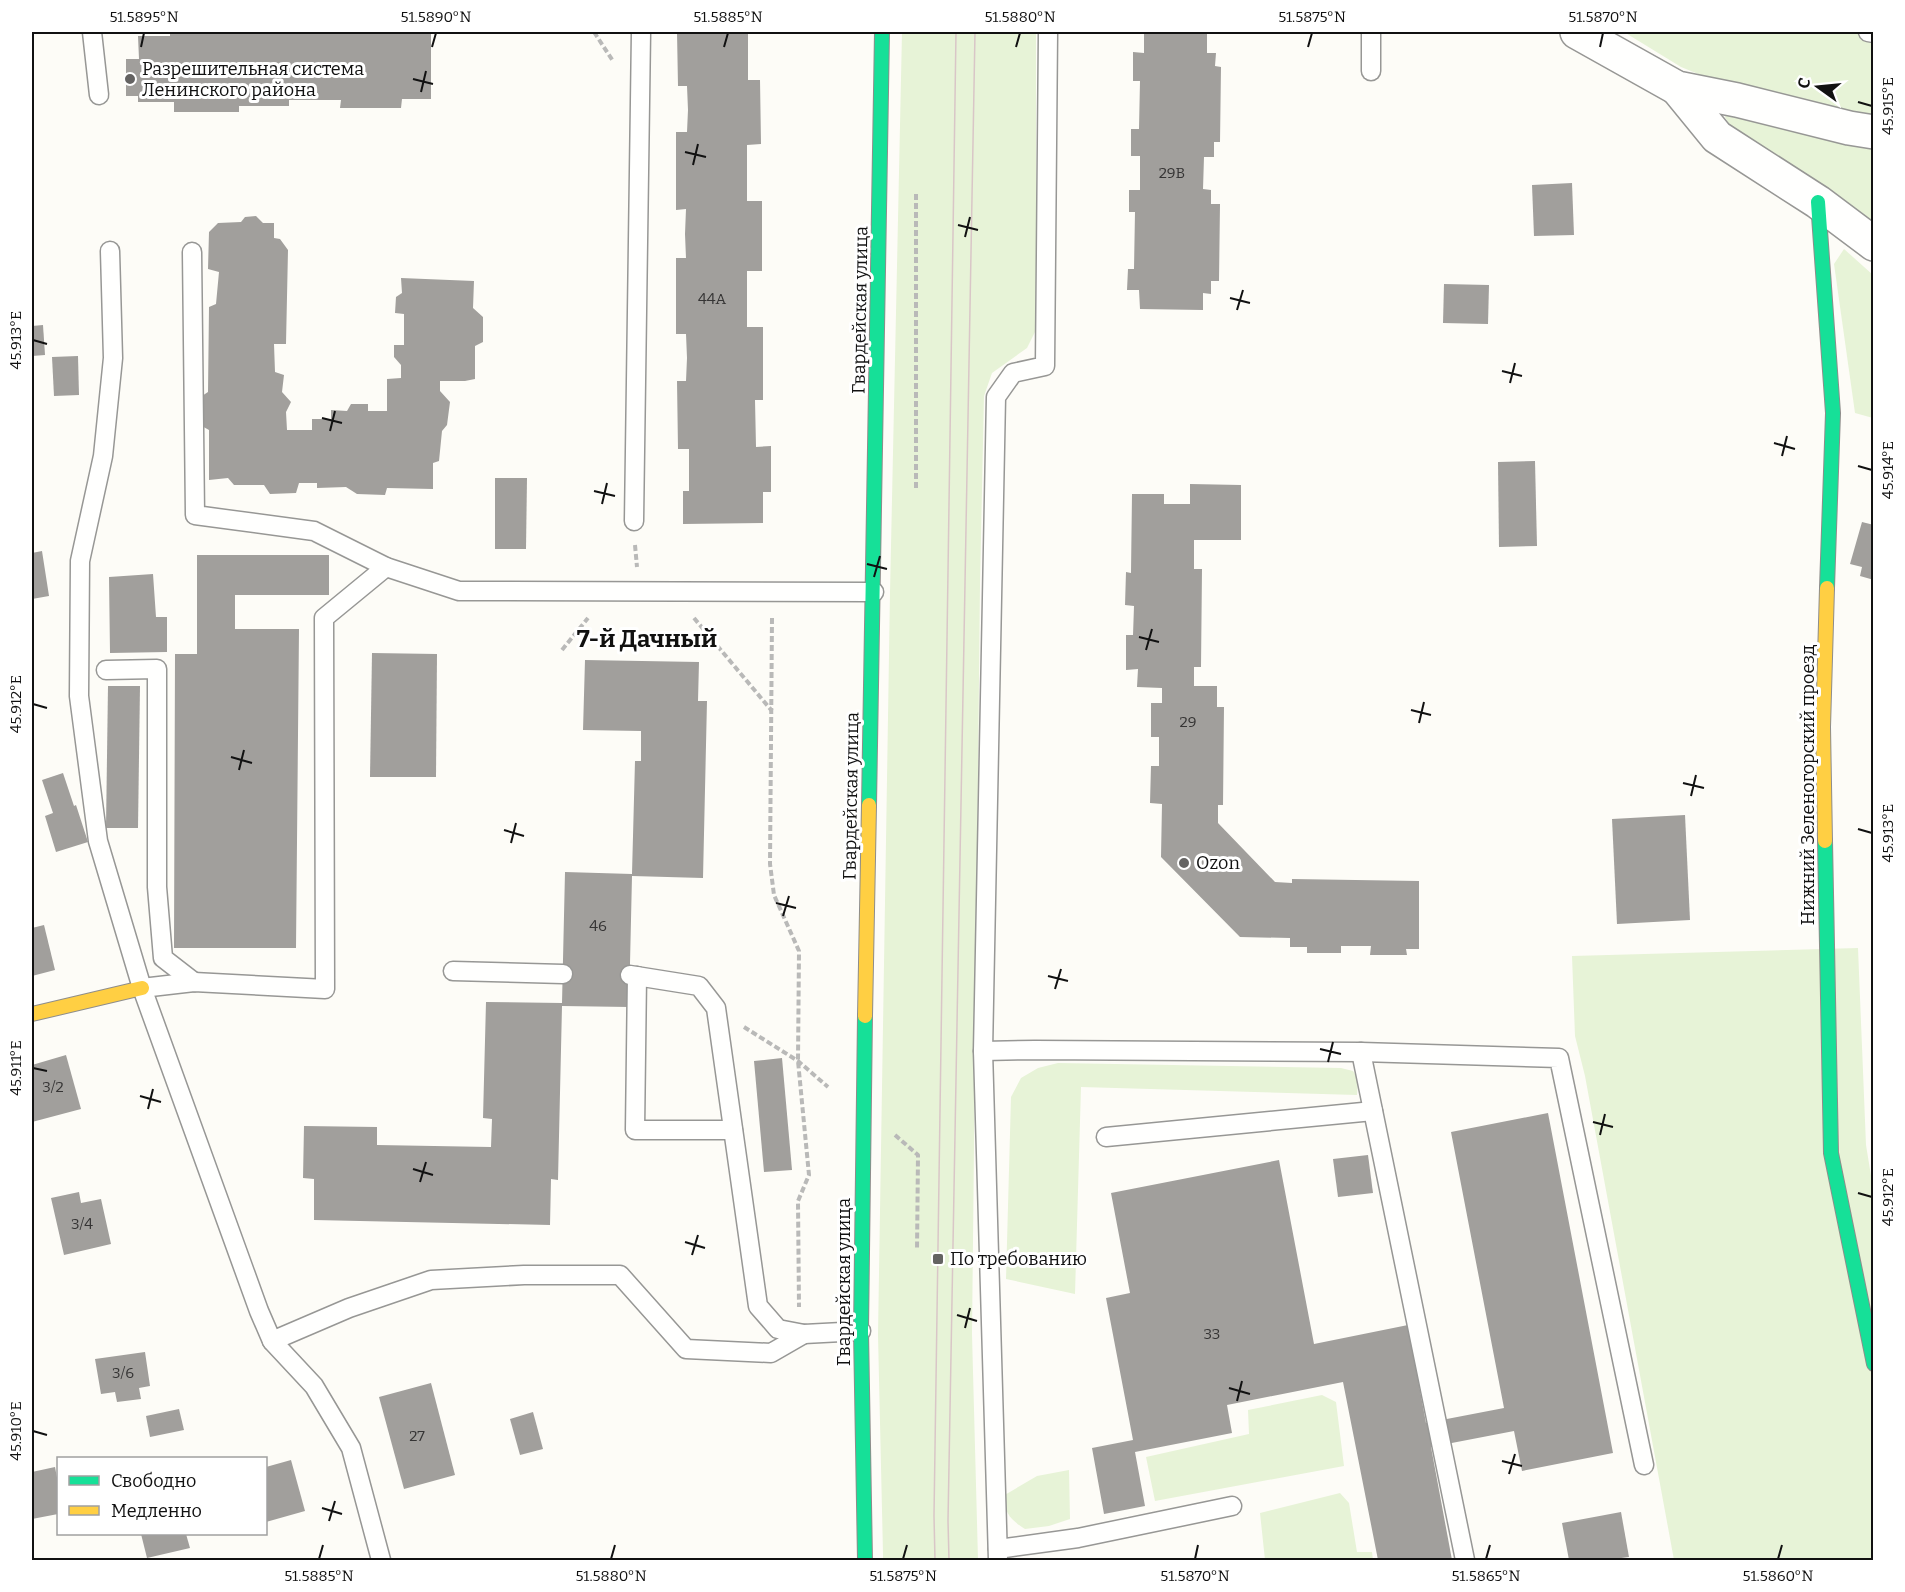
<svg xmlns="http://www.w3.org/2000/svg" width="1905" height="1592" font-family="Bitter,serif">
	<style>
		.green { fill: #e7f3d7 }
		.building { fill: #a19f9c }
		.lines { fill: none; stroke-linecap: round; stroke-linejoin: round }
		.lane-casing { stroke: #979795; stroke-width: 21 }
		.street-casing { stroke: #979795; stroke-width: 36 }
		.fast-casing { stroke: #8e8d8b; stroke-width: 16 }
		.slow-casing { stroke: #8e8d8b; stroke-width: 16 }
		.path { stroke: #b9b9b8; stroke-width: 4; stroke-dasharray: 6 3; stroke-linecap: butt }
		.lane { stroke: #fffffe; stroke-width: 18 }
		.street { stroke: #fffffe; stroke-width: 33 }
		.fast { stroke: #16e098; stroke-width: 14 }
		.slow { stroke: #ffcf43; stroke-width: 14 }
		.tram { stroke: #d9c6c7; stroke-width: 1.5 }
		.ticks { fill: none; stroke: #111; stroke-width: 2 }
		.poi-dot { fill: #646362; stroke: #fff; stroke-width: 2 }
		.labels { text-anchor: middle; stroke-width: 6; stroke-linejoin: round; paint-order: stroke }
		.number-label { font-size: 15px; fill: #353434 }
		.poi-label { font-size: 18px; fill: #111; stroke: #fff; text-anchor: start }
		.street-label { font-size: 18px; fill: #111; stroke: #fff }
		.district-label { font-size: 24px; font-weight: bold; fill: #111; stroke: #fff }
		.neatline { fill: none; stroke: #111; stroke-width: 2 }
		.ticks-label { font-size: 15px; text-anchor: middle; fill: #111 }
	</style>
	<rect width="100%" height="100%" fill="#fdfcf7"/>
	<g class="green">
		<path d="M902,32H1036V330L1027,348L992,373L984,396L980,585L972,1334L978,1560H883V1554L878,1335L890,593Z"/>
		<path d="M1624,32H1873V121L1728,86L1681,67Z"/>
		<path d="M1729,106L1873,143V229L1735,135L1725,117Z"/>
		<path d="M1844,249L1873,275V418L1855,413L1834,264Z"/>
		<path d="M1858,948L1866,1145L1874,1194L1873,1560H1674L1585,1076L1575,1036L1572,956Z"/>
		<path d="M1058,1063L1341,1068L1353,1071L1358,1079L1357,1095L1081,1087L1075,1294L1006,1279L1011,1097L1021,1078L1038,1068Z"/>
		<path d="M1322,1395L1336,1402L1344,1466L1155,1501L1146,1457L1249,1434L1248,1410Z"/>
		<path d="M1069,1470L1070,1519L1049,1526L1025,1529C1011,1520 1005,1514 1003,1496L1037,1476Z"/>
		<path d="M1340,1493L1349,1503L1357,1552H1372L1373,1560H1265L1260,1513Z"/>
	</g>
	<g class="building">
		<path d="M170,32H431V99H402L401,108H340L341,100H289V106H239V112H174V102H138V96H126V59H139L138,36H170Z"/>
		<path d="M677,32H748V80H760L761,144L747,145V201H762V271H747V327H763V400H755L756,447L771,446V492H763V523L683,524V491H689V449H678L677,381H686L687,358L686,334H676V258H686L685,234L686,209L676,210V132H687L688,110L687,86H678Z"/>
		<path d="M1144,32H1207V53H1216L1215,66L1221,67L1220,142H1214V157H1204L1203,189L1211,190V204H1220L1219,281H1211V294L1203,293V310L1140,309L1139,290H1127L1128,269H1134L1135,212H1129V190H1140V156H1131V129H1139L1140,81H1133V52L1144,53Z"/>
		<path d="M1572,183L1574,235L1534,236L1532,185Z"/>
		<path d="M256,216L263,223H274V238L280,239L288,250L286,344H274L275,372L284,375L282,392L291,402L286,412L287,430H312V419H331V410L347,411L351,404H368V411H387V379L401,378V365L394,357V345H404V314L395,313L396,297L402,293L401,278L474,281L473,308L483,317V342L475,346V379L465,381H440V391L450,402L447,425L442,431L439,461L433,463V489L387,488L385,495L357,494L346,487L317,488V483H299L296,493L270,494L264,485H234L228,478L209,480V430L200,425L202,396L208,392L209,307L216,304L219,272L208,269L209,232L218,223L241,222L245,217Z"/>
		<path d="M1444,284L1489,285L1488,324L1443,323Z"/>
		<path d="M43,325L45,355L32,356V326Z"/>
		<path d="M78,356L79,395L54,396L52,357Z"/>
		<path d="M1535,461L1537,546L1499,547L1498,462Z"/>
		<path d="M495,478H527L526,549H495Z"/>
		<path d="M1190,484L1241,485V540H1194V569H1202L1201,667H1194V686H1217V707H1224L1223,805H1218V823L1275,882L1292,883V879L1419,881V949H1406L1407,955H1370L1371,946H1341V953H1307V947H1290V938L1240,937L1161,857L1162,804L1150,803L1151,766H1159V737H1151V703H1162V688L1137,687L1138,669L1126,670V635H1133L1134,606L1125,605L1126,572L1131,573L1132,494H1164V504H1190Z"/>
		<path d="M1862,522L1874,525V580L1860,576L1862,567L1850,564Z"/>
		<path d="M42,551L49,596L32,599V553Z"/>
		<path d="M197,555H329V595H235V629H299L296,948H174L175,654H197Z"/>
		<path d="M153,574L156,617H167V652L110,653L109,577Z"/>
		<path d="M372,653L437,654L436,777H370Z"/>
		<path d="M585,660L699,662L698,701H707L703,878L632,876L629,1007L562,1006L558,1180L551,1179L550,1225L314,1220V1179L303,1178L304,1126L377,1127V1145L491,1147L492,1119L483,1118L486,1002L562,1003L565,872L632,874L635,761H641V731L583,730Z"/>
		<path d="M108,686H140L138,828H106Z"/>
		<path d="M63,773L74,806L76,805L88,842L56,852L45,816L53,813L42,780Z"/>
		<path d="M1685,815L1690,920L1617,924L1612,819Z"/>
		<path d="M44,925L55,970L32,976V928Z"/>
		<path d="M66,1055L81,1109L32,1122V1065Z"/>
		<path d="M782,1058L792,1170L764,1172L754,1061Z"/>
		<path d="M1548,1113L1613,1453L1522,1471L1514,1431L1431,1447L1452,1560H1378L1343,1382L1227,1405L1232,1433L1135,1452L1145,1506L1104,1514L1092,1448L1133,1440L1106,1298L1130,1293L1111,1193L1279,1160L1314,1344L1408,1325L1426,1423L1504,1408L1451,1132Z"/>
		<path d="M1368,1155L1373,1193L1338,1197L1333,1159Z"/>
		<path d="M79,1192L81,1203L101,1199L111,1244L64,1255L51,1198Z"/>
		<path d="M145,1352L150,1386L139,1388L141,1399L117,1402L115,1392L101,1394L95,1359Z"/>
		<path d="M431,1383L455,1475L404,1489L379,1397Z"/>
		<path d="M179,1409L184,1430L150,1437L146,1416Z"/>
		<path d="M533,1412L543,1449L520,1455L510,1419Z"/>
		<path d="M291,1460L305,1511L266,1522V1467Z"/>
		<path d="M55,1467L58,1483V1514L32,1519V1472Z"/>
		<path d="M1621,1512L1629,1557L1606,1560H1569L1562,1523Z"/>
		<path d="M141,1534H186L190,1548L147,1558Z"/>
	</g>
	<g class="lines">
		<g class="lane-casing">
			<g id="lane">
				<path d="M92,32L99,95"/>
				<path d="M1868,32L1874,33"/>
				<path d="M1371,71V32"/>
				<path d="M110,251L113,358L103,456L80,561L79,696L98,841L142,988L259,1311L272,1341L349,1308L431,1280L524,1275H620L686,1349L771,1353L804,1334"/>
				<path d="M192,252L195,515L314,531L386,567L459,591L874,592"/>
				<path d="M634,521L641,32"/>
				<path d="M106,670L157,669V887L163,958L194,982"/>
				<path d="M453,971L563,974"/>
				<path d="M630,975L699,986L716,1008L758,1306L778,1329L804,1334L861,1331"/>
				<path d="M637,976L635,1130H733"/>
				<path d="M142,988L194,982L325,989L324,618L386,567"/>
				<path d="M983,1051L1035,1050L1361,1052L1559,1058L1644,1465"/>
				<path d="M1361,1052L1465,1560"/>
				<path d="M1106,1137L1373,1111"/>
				<path d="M272,1341L314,1386L351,1448L381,1560"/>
				<path d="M998,1549L1078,1538L1232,1506"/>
				<path d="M998,1560L983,1051L996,397L1013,373L1045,366L1048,32"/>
			</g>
		</g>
		<g class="street-casing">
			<g id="street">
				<path d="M1577,32L1677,88L1737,100L1849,128L1874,132"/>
				<path d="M1677,88L1717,137L1818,202L1874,244"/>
			</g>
		</g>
		<g class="fast-casing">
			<g id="fast">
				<path d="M1818,202L1833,413L1827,588"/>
				<path d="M869,805L882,32"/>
				<path d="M1825,841L1831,1153L1874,1364"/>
				<path d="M865,1016L861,1331L865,1560"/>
			</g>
		</g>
		<g class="slow-casing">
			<g id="slow">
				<path d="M1825,841L1823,727L1827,588"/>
				<path d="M32,1014L142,988"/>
				<path d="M865,1016L869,805"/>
			</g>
		</g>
		<g class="path">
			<path d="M594,32L613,61"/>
			<path d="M916,488V194"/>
			<path d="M635,545L637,567"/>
			<path d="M694,618L772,711"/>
			<path d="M772,618L770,864L774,895L799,951L798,1061L809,1175L798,1201L799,1307"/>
			<path d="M562,650L588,618"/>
			<path d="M744,1027L798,1061L828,1087"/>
			<path d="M895,1135L918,1155L917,1250"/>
		</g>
		<use href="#lane" class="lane"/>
		<use href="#street" class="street"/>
		<use href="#fast" class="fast"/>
		<use href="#slow" class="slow"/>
		<g class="tram">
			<path d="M935,1560L934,1516L956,32"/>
			<path d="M949,1560L948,1521L975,32"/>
		</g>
	</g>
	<path class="ticks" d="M141,47L144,33M432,47L436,33M724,47L728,33M1016,47L1020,33M1308,47L1312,33M1600,47L1603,33M413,79L433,84M421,92L426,71M1858,102L1872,106M685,152L706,157M693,165L698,144M958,225L978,230M965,237L970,217M1230,298L1250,303M1237,310L1243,290M33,340L47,344M1502,371L1522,376M1510,383L1515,363M322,418L342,423M330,431L335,411M1774,443L1795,449M1782,456L1787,436M1858,466L1872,470M594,491L615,496M602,504L607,483M867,564L887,569M874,577L880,556M1139,637L1159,642M1146,650L1152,629M33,704L47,708M1411,710L1431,715M1419,723L1424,702M231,757L252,763M239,770L244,750M1683,783L1704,788M1691,796L1696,775M1858,829L1872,833M504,830L524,836M511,843L516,823M776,903L796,908M783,916L789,896M1048,976L1068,981M1055,989L1061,969M1320,1049L1341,1054M1328,1062L1333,1042M33,1068L47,1071M140,1096L161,1102M148,1109L153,1089M1593,1122L1613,1127M1600,1135L1605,1114M413,1169L433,1175M420,1182L426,1162M1858,1193L1872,1197M685,1242L705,1248M692,1255L698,1235M957,1315L977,1321M965,1328L970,1308M1229,1388L1250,1394M1237,1401L1242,1381M33,1431L47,1435M1502,1461L1522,1466M1509,1474L1515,1454M322,1508L342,1514M329,1521L335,1501M319,1559L323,1545M611,1559L615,1545M903,1559L907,1545M1195,1559L1198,1545M1486,1559L1490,1545M1778,1559L1782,1545"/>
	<g class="poi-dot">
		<circle cx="130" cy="79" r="6"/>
		<circle cx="1184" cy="863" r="6"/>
		<rect x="932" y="1253" width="12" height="12" rx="3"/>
	</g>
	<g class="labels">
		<g class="number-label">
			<text x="1172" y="178">29В</text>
			<text x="712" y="304">44А</text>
			<text x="1188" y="727">29</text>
			<text x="598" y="931">46</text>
			<text x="53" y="1092">3/2</text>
			<text x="82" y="1229">3/4</text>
			<text x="1212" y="1339">33</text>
			<text x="123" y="1378">3/6</text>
			<text x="417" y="1441">27</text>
		</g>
		<g class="poi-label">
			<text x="142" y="75">Разрешительная система<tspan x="142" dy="21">Ленинского района</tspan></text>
			<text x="1196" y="869">Ozon</text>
			<text x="950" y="1265">По требованию</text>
		</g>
		<g class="street-label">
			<text transform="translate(860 310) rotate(-89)" y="6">Гвардейская улица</text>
			<text transform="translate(1808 785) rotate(-90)" y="6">Нижний Зеленогорский проезд</text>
			<text transform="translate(851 796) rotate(-89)" y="6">Гвардейская улица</text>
			<text transform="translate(844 1282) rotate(-90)" y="6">Гвардейская улица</text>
		</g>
		<g class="district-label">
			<text x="647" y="647">7-й Дачный</text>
		</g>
	</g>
	<rect width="1905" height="1592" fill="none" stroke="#ffffff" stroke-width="66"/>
	<rect x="57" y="1457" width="210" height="78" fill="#ffffff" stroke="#a0a0a0" stroke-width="1.5"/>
	<rect x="69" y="1476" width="30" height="9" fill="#16e098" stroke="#a0a0a0" stroke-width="1.5"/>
	<text x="111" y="1487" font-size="18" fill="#111111">Свободно</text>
	<rect x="69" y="1506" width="30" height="9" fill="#ffcf43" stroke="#a0a0a0" stroke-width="1.5"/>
	<text x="111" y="1517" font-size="18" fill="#111111">Медленно</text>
	<g transform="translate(1818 87) rotate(285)" stroke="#ffffff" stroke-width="4.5" paint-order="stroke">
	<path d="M0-4.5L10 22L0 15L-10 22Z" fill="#111111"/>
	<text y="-9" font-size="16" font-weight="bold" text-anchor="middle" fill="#111111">С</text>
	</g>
	<rect x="33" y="33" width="1839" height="1526" class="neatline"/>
	<g class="ticks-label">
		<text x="144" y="22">51.5895°N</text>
		<text x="436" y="22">51.5890°N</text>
		<text x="728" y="22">51.5885°N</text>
		<text x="1020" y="22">51.5880°N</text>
		<text x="1312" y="22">51.5875°N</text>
		<text x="1603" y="22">51.5870°N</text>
		<text transform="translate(1888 106) rotate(-90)" y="5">45.915°E</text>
		<text transform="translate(16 340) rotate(-90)" y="5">45.913°E</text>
		<text transform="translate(1888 470) rotate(-90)" y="5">45.914°E</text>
		<text transform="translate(16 704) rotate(-90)" y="5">45.912°E</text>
		<text transform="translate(1888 833) rotate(-90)" y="5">45.913°E</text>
		<text transform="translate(16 1068) rotate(-90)" y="5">45.911°E</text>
		<text transform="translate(1888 1197) rotate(-90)" y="5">45.912°E</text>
		<text transform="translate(16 1431) rotate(-90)" y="5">45.910°E</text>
		<text x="319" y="1581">51.5885°N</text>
		<text x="611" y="1581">51.5880°N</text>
		<text x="903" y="1581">51.5875°N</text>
		<text x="1195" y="1581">51.5870°N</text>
		<text x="1486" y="1581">51.5865°N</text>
		<text x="1778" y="1581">51.5860°N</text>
	</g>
</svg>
